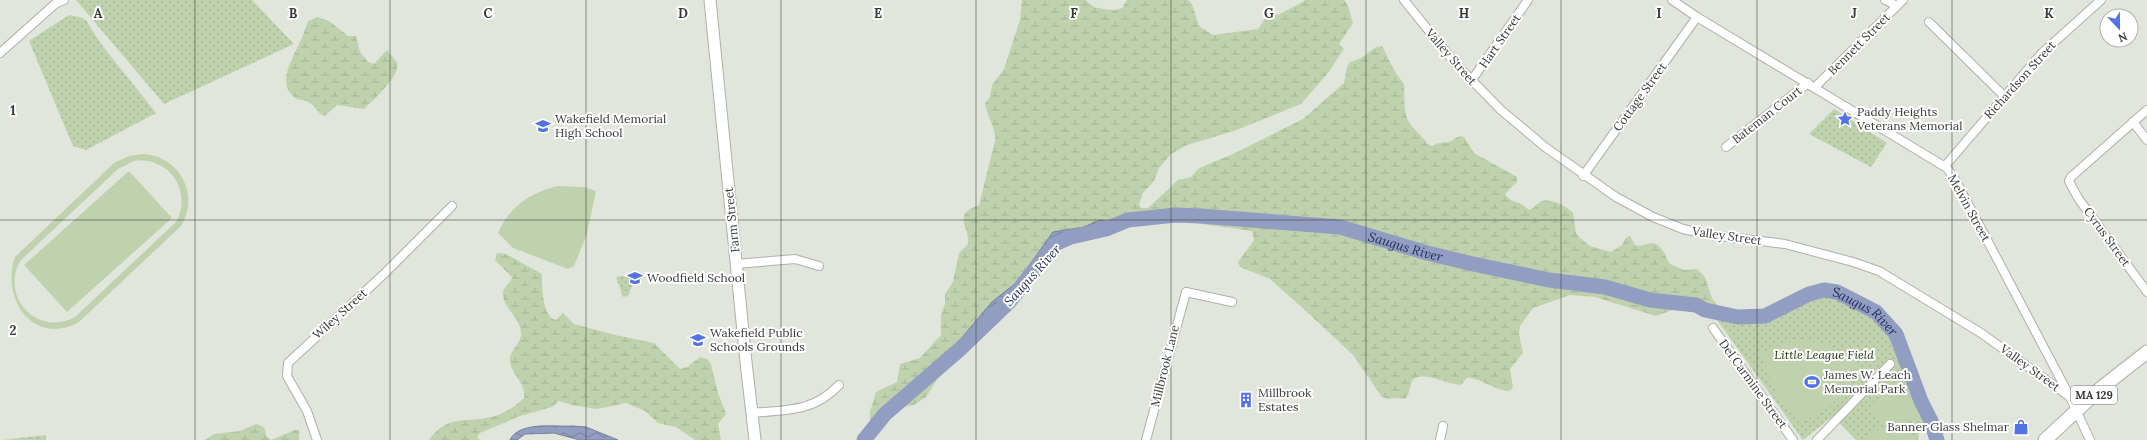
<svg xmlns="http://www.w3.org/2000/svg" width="2147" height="440" font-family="Lora,serif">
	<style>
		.grass { fill: url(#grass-dots) }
		.wetland { fill: url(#wetland-marsh) }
		.garden { fill: #bfd2ad; fill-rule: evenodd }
		.water { fill: url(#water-waves); stroke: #768097 }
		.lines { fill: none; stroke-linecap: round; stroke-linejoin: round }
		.river { stroke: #919ec1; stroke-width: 15 }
		.minor-casing { stroke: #adb2a9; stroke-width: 10 }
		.secondary-casing { stroke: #adb2a9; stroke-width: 13 }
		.primary-casing { stroke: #adb2a9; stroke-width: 15 }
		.minor { stroke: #fff; stroke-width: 8 }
		.secondary { stroke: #fff; stroke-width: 11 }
		.primary { stroke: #fff; stroke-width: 13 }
		.grid { fill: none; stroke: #383a36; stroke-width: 1; stroke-opacity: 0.55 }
		.labels { text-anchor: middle; stroke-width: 4; stroke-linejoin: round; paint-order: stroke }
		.shield { fill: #fff; stroke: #747572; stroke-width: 1 }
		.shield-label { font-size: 11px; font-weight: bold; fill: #383a36 }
		.street-label { font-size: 12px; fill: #383a36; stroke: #fff }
		.poi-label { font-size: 12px; fill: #383a36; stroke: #fff; text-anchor: start }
		.park-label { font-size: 12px; font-style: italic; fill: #1f3107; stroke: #fff }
		.water-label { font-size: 13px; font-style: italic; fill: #1f2b5a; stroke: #fff }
		.grid-label { font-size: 13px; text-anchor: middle; font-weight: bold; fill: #383a36; stroke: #fff; stroke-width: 4; stroke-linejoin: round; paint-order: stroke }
	</style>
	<defs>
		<pattern id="grass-dots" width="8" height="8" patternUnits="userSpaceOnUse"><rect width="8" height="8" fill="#bfd2ad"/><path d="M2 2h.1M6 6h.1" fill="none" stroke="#a5b595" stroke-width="1.8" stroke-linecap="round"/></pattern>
		<pattern id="wetland-marsh" width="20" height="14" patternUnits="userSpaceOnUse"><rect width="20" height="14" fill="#bfd2ad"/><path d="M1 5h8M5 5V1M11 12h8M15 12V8" fill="none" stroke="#a5b595"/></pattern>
		<pattern id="water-waves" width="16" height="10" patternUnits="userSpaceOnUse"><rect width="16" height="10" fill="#919ec1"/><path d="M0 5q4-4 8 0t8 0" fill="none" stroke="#77829e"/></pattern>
	</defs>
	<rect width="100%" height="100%" fill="#e0e6dc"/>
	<g class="grass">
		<path d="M76,0H252L294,44L164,104Z"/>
		<path d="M69,15L79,17L86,20L101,44L156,113L86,150L73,146L29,41Z"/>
		<path d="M1834,109L1887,143L1871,167L1809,134Z"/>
		<path d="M633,274L634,281L628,296L623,297L616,277Z"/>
		<path d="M1824,290L1837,292L1853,299L1876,312L1888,324L1901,346L1921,401L1931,421L1920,425L1918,440H1856L1833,416L1803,440L1710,310L1738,317L1765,316L1774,313L1796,300Z"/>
		<path d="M46,435V440H2Z"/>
	</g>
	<g class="wetland">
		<path d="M1022,0H1085L1094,7L1103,9L1114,10L1122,8L1127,0H1188L1192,4L1199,26L1213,35L1258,29L1269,12L1278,15L1306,0H1344L1348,6L1353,23L1339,44L1344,49L1328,73L1301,104L1234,131L1187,145L1171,154L1159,168L1154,181L1143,193L1139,204L1141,208H1148L1178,180L1191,177L1198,169L1206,165L1231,155L1303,119L1344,83L1347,67L1350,62L1361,58L1376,47L1382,46L1395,72L1404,84C1405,96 1402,114 1411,125C1416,132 1423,136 1427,144L1432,146C1439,142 1442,143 1449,142C1455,140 1457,134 1464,137L1474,153L1517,177V182L1505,194C1510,203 1518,200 1524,206C1526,207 1527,209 1529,210C1534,209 1536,204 1540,202C1550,197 1566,206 1573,213L1576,233L1579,237L1590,246L1611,252L1622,245L1626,238L1630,236L1635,245C1640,247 1642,245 1647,244C1661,240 1664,255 1670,264L1684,270L1697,269L1705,277L1712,298L1718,307V316L1706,313L1675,309L1656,316L1595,297L1570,295L1533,308L1520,326L1519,334L1523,353L1510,369L1513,388L1509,391C1500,392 1473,375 1467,378C1465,379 1463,383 1461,385C1448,385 1421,369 1412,381L1408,395L1405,399L1394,398L1388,399L1382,397L1353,355L1307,312L1270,279L1240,267L1238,262L1254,240L1252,231L1136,215L1116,221L1105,220L1084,227L1053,232L1017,282L992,302L964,335L950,354L944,369L926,397L914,405L907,406L870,422V412L876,392L897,382L900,364L920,358L941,335V315L945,304V294L953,282L959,253L968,244C970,226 951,215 979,205L995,141C997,129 986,115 985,103L990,97L992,85L1004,69L1020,20Z"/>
		<path d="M317,17L329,21L348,36H356L360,52L368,62L374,64L387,50L397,62C402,75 373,100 364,109L337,105L325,116C317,114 317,107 310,103C304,99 297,101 293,96C277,82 293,58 299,44C303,37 305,29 308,21Z"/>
		<path d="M497,253L506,254L542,274C542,287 542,316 556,320L563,313L574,324L615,335L654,343L680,369L687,367L700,357L707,359L711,364L718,393L725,411L726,414L718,424L721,440H695L676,427L658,423L645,411L626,403L597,409L572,405L559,401L552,407L520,416L480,433L477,437L480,440H429C449,412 469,424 495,416C505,413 516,406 524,398C527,385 512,375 510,362C508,351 521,345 521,334C521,318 504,309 503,295C502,287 511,284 512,277L495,260Z"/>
		<path d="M256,424C264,426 265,427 266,436L271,440H205L214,434L240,431Z"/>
		<path d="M295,430H299V440H271Z"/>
	</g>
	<g class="garden">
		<path d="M141,154C178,154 201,194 181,226L79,322C35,347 0,300 15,257L114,163L129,156ZM134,161C169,156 193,191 176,222L75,317C38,337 0,298 20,261L118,169Z"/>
		<path d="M129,171L172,218L67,312L24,265Z"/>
		<path d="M557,186L584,187L596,191L587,234L574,266L568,269L513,248L498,233C510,206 530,193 557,186Z"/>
		<path d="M1801,340C1826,341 1846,351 1862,370C1846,389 1823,422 1796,420L1776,394L1761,354L1783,343Z"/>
		<path d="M1895,383L1904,384L1922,413C1901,430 1884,430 1867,409Z"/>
		<path d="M1887,428L1902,430L1915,440H1863L1877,430Z"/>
	</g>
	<g class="water">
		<path d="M1100,220L1112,222L1108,225L1083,232L1061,233L1043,250L1005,302L952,354L944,369L950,354L964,335L992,302L1017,282L1053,232L1084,227Z"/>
		<path d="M572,426L586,427L618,440H580L554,433L525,434L517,440H510C519,421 555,427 572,426Z"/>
	</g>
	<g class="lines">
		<path class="river" id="s1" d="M864,440L885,414L959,350L1009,302L1055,244L1071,237L1106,229L1128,220L1176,215L1201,216L1340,227L1427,253L1473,264L1549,280L1605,287L1650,300L1696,305L1705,310L1738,317L1765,316L1809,294L1824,290L1837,292L1876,312L1896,334L1921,401L1931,421L1937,440"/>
		<g class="minor-casing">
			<g id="minor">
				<path d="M1404,0L1454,62L1501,110L1545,147L1616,197L1653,217L1683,229L1711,235L1785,244L1853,262L1879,271L1981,333L2070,397"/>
				<path d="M1672,0L1697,17L1947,168L1956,181L2070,397L2090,440"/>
				<path d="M1885,0L1897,6"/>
				<path d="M1929,22L2004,96"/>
				<path d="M0,53L55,4L64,0"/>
				<path d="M1471,81L1528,0"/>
				<path d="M1815,87L1903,0"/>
				<path d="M2147,110L2071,177L2069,181L2078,198L2147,292"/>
				<path d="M2133,122L2147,140"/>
				<path d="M1726,147L1808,83"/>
				<path d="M1945,166L2041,54L2101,0"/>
				<path d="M1583,176L1697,17"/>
				<path d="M736,264L795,259L819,266"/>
				<path d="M1713,328L1793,440"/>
				<path d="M751,413C786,410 814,412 839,385"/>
				<path d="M317,440L307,411L287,376L288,363L384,274L452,206"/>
				<path d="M1146,440L1186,292L1232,302"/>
				<path d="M1440,440L1443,426"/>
				<path d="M1817,440L1890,364"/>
			</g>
		</g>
		<g class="secondary-casing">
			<path id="secondary" d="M710,0L746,362L755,440"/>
		</g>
		<g class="primary-casing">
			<path id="primary" d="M2045,440L2101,388L2147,352"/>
		</g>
		<use href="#minor" class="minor"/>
		<use href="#secondary" class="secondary"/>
		<use href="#primary" class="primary"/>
	</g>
	<path class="grid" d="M195,0V440M390,0V440M586,0V440M781,0V440M976,0V440M1171,0V440M1366,0V440M1561,0V440M1757,0V440M1952,0V440M0,220H2147"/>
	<defs>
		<g id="sight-bare" transform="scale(1.2)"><path d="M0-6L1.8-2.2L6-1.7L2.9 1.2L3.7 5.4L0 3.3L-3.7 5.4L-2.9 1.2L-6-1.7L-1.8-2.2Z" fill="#5372e7" stroke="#fff" stroke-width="2.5" paint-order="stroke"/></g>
		<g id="school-bare" transform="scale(1.2)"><path d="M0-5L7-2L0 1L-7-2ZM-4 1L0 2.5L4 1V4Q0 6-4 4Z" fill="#5372e7" stroke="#fff" stroke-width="2.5" paint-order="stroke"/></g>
		<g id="stadium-bare" transform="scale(1.2)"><path d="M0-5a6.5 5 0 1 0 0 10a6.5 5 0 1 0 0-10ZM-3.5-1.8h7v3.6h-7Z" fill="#5372e7" stroke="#fff" stroke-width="2.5" paint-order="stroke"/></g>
		<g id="building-bare" transform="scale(1.2)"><path d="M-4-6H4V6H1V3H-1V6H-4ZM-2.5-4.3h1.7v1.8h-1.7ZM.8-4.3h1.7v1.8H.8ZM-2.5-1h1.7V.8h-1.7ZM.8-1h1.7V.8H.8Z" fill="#5372e7" stroke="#fff" stroke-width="2.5" paint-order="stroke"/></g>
		<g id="shop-bare" transform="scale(1.2)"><path d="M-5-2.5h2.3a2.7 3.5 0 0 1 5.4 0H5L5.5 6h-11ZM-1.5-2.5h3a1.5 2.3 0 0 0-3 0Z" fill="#5372e7" stroke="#fff" stroke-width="2.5" paint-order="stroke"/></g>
	</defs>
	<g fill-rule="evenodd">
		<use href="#sight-bare" x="1845" y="119"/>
		<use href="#school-bare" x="543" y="126"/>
		<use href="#school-bare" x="635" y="278"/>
		<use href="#school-bare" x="698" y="340"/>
		<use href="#stadium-bare" x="1812" y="382"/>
		<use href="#building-bare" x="1246" y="400"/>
		<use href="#shop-bare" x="2021" y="427"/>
	</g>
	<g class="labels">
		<rect class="shield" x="2071" y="386" width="46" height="18" rx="3"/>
		<g class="shield-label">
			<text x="2094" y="399">MA 129</text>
		</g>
		<g class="street-label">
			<text transform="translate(1500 41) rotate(-55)" y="4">Hart Street</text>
			<text transform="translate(1859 44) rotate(-45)" y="4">Bennett Street</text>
			<text transform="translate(1451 57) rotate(49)" y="4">Valley Street</text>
			<text transform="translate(2020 80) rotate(-48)" y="4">Richardson Street</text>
			<text transform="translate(1640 97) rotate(-54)" y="4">Cottage Street</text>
			<text transform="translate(1767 115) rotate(-38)" y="4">Bateman Court</text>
			<text transform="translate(1969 208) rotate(61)" y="4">Melvin Street</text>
			<text transform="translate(732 220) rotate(-96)" y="4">Farm Street</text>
			<text transform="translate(1727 236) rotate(8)" y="4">Valley Street</text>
			<text transform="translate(2107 237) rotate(54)" y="4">Cyrus Street</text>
			<text transform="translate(340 314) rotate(-42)" y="4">Wiley Street</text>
			<text transform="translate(1165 366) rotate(-76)" y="4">Millbrook Lane</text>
			<text transform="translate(2030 368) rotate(36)" y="4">Valley Street</text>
			<text transform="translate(1753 384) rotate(54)" y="4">Del Carmine Street</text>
		</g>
		<g class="poi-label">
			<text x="1857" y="116">Paddy Heights<tspan x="1857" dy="14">Veterans Memorial</tspan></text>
			<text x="555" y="123">Wakefield Memorial<tspan x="555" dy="14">High School</tspan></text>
			<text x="647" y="282">Woodfield School</text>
			<text x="710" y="337">Wakefield Public<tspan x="710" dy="14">Schools Grounds</tspan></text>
			<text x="1824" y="379">James W. Leach<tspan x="1824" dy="14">Memorial Park</tspan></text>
			<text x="1258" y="397">Millbrook<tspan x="1258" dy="14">Estates</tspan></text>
			<text x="2009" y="431" text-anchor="end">Banner Glass Shelmar</text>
		</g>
		<g class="park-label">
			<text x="1824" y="359">Little League Field</text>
		</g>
		<g class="water-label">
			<text dy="5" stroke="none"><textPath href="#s1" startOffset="633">Saugus River</textPath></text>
			<text transform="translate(1032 275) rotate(-48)" y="5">Saugus River</text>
			<text dy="5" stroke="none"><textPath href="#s1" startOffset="1113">Saugus River</textPath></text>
		</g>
	</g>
	<g class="grid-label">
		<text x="98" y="18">A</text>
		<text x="293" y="18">B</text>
		<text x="488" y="18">C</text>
		<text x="683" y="18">D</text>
		<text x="878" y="18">E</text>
		<text x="1074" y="18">F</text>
		<text x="1269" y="18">G</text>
		<text x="1464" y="18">H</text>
		<text x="1659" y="18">I</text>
		<text x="1854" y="18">J</text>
		<text x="2049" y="18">K</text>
		<text x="13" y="115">1</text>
		<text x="13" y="335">2</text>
	</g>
	<g transform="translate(2119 28) rotate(158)"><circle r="19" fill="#ffffff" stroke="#afb0af"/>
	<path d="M0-3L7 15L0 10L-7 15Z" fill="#5372e7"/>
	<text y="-6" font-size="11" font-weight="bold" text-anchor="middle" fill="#383a36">N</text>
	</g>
</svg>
